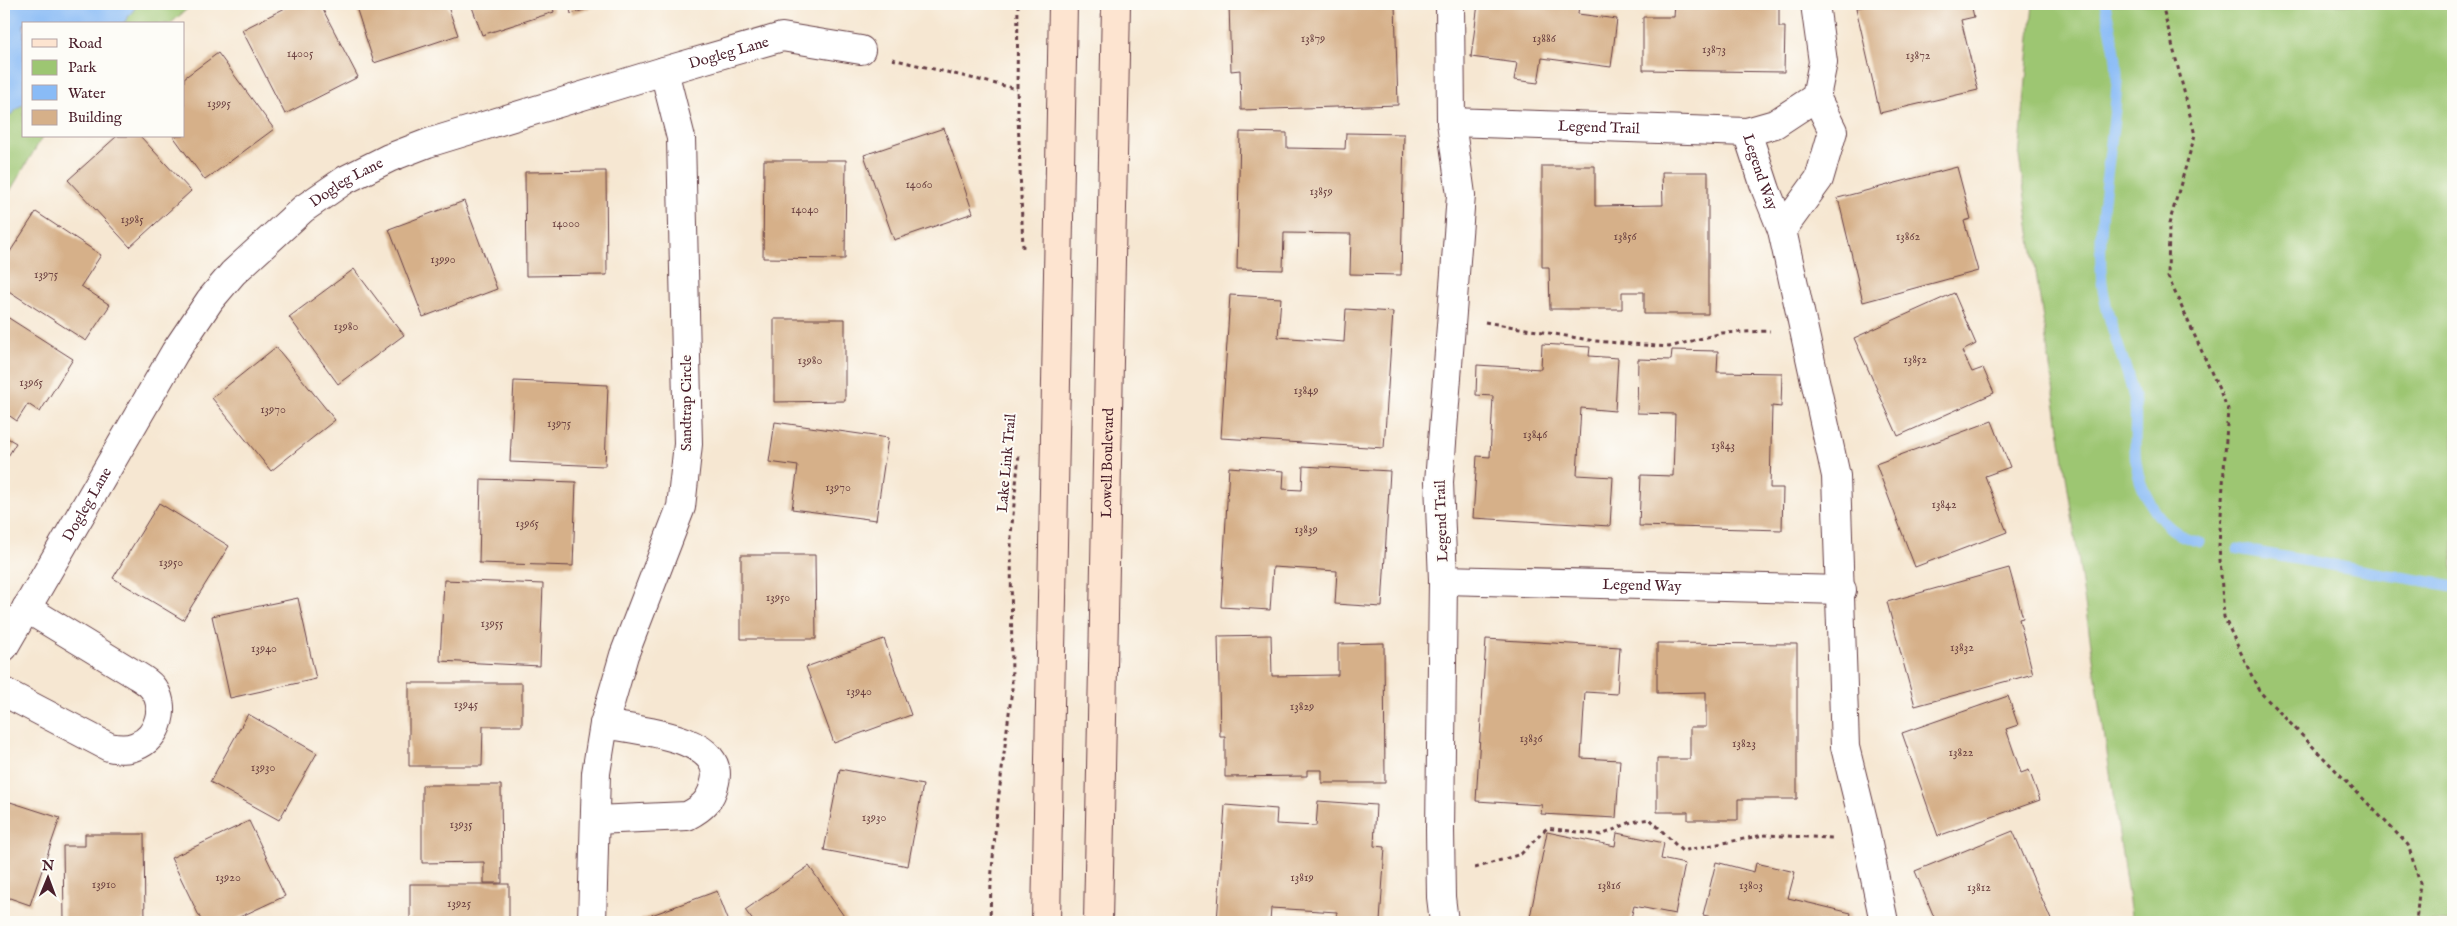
<svg xmlns="http://www.w3.org/2000/svg" width="2457" height="926" font-family="'IM FELL English',serif">
	<style>
		.green { fill: #9dc672; stroke: #74724e }
		.water { fill: #89bbf6; stroke: #6a6d90 }
		.lines { fill: none; stroke-linecap: round; stroke-linejoin: round }
		.stream { stroke: #89bbf6; stroke-width: 11 }
		.building { fill: #d6b089 }
		.street-casing { stroke: #643d44; stroke-width: 30 }
		.secondary-casing { stroke: #643d44; stroke-width: 30 }
		.path { stroke: #643d44; stroke-width: 3; stroke-dasharray: 4 4; stroke-linecap: butt }
		.street { stroke: #fff; stroke-width: 28 }
		.secondary { stroke: #fde4d0; stroke-width: 28 }
		.labels { text-anchor: middle; stroke-width: 4; stroke-linejoin: round; paint-order: stroke }
		.number-label { font-size: 12px; fill: #6d4342 }
		.street-label { font-size: 15px; fill: #4a1f2b; stroke: #fdfcf7 }
	</style>
	<rect width="100%" height="100%" fill="#fdfcf7"/>
	<filter id="ink" filterUnits="userSpaceOnUse"><feTurbulence type="fractalNoise" baseFrequency=".02" numOctaves="2"/><feDisplacementMap in="SourceGraphic" scale="10" xChannelSelector="R" yChannelSelector="G"/><feConvolveMatrix kernelMatrix="1 2 1 2 8 2 1 2 1" color-interpolation-filters="sRGB"/></filter>
	<filter id="wash" filterUnits="userSpaceOnUse"><feTurbulence type="fractalNoise" baseFrequency=".0096" numOctaves="4" result="noise"/><feDisplacementMap in="SourceGraphic" scale="20" xChannelSelector="R" yChannelSelector="G"/><feGaussianBlur stdDeviation="1.12" result="paint"/><feColorMatrix in="noise" values="0 0 0 0 0 0 0 0 0 0 0 0 0 0 0 0 0 1.4 0 .05"/><feComposite in="paint" operator="in"/></filter>
	<g filter="url(#wash)">
		<rect width="100%" height="100%" fill="#f6e7d2"/>
		<g class="green">
			<path d="M4,4H193L170,24H24V136H43L4,201Z"/>
			<path d="M2033,4H2453V922H2132L2019,157Z"/>
		</g>
		<path class="water" d="M4,4H138L123,24H24V103L4,121Z"/>
		<g class="lines">
			<g class="stream">
				<path d="M2105,4C2110,29 2118,56 2117,82C2114,145 2098,208 2101,270C2103,316 2124,354 2134,398C2138,418 2133,441 2136,462C2139,488 2156,521 2179,534C2185,538 2194,540 2200,542"/>
				<path d="M2238,549L2453,586"/>
			</g>
		</g>
		<g id="blocks">
			<g class="building">
				<path d="M293,4H320L358,77L285,114L242,30Z"/>
				<path d="M355,4H447L458,35L374,63Z"/>
				<path d="M471,4H552L554,12L482,35Z"/>
				<path d="M569,4H604L571,14Z"/>
				<path d="M1229,4H1395L1398,105L1241,110L1240,70L1231,71Z"/>
				<path d="M1478,4H1579L1578,14L1617,19L1611,67L1542,58L1538,83L1514,80L1517,63L1471,57Z"/>
				<path d="M1675,4H1779V27H1785L1784,72L1643,70V17H1674Z"/>
				<path d="M1875,4H1971L1974,17L1961,20L1978,90L1880,113L1856,8Z"/>
				<path d="M218,53L274,129L205,180L173,136H184V78Z"/>
				<path d="M944,128L973,213L894,240L864,155Z"/>
				<path d="M1240,132L1287,133V148L1345,149L1346,133L1404,134L1401,275L1350,274L1351,234L1284,233L1283,270L1237,269Z"/>
				<path d="M117,136H140L191,191L130,247L68,180Z"/>
				<path d="M764,160H846L845,259L763,258Z"/>
				<path d="M1542,166H1595V206L1663,205L1662,172H1708V314H1644V292H1622V309H1550L1549,267H1542Z"/>
				<path d="M1957,167L1971,219L1964,221L1978,271L1863,302L1838,198Z"/>
				<path d="M606,171L607,275L526,276L525,172Z"/>
				<path d="M464,201L497,289L423,317L389,229Z"/>
				<path d="M36,212L101,255L81,286L110,305L86,341L4,288V261Z"/>
				<path d="M354,269L404,335L338,384L289,317Z"/>
				<path d="M1954,293L1976,344L1962,351L1972,372L1983,368L1994,393L1898,436L1854,338Z"/>
				<path d="M1230,295L1281,298L1278,337L1344,342L1346,309L1393,312L1384,448L1221,438Z"/>
				<path d="M4,315L73,359L40,412L28,404L17,421L4,412Z"/>
				<path d="M774,319H845V401L774,402Z"/>
				<path d="M1542,344L1590,347L1589,356L1618,358L1615,411L1581,408L1577,475L1613,477L1610,526L1473,518L1477,456L1490,457L1493,396L1476,395L1477,365L1541,369Z"/>
				<path d="M276,347L335,420L271,471L212,398Z"/>
				<path d="M1672,350L1718,351L1717,372L1782,373L1781,407L1772,406L1770,488H1783L1782,530L1639,526L1641,475L1673,476L1675,414L1637,413L1638,359L1671,360Z"/>
				<path d="M514,381L608,385L605,466L510,462Z"/>
				<path d="M1992,421L2010,467L1985,476L2007,532L1915,567L1876,464Z"/>
				<path d="M775,422L888,438L876,520L792,509L798,466L769,462Z"/>
				<path d="M4,436L16,443L4,463Z"/>
				<path d="M1303,466L1390,471L1382,607L1335,604L1337,571L1273,567L1270,610L1221,607L1229,467L1284,471L1283,489L1302,490Z"/>
				<path d="M481,479L576,482L573,566L479,563Z"/>
				<path d="M159,503L229,546L183,620L113,578Z"/>
				<path d="M741,555H815L816,639H741Z"/>
				<path d="M2009,568L2023,618L2019,619L2033,674L1915,706L1887,602Z"/>
				<path d="M444,580L543,584L540,666L440,661Z"/>
				<path d="M298,598L316,679L230,698L212,616Z"/>
				<path d="M1271,635L1272,676L1338,675V644L1384,643L1385,783H1322V770H1307V776L1225,777V737H1220L1218,636Z"/>
				<path d="M884,639L911,715L834,743L806,667Z"/>
				<path d="M1486,639L1620,647L1617,694L1585,692L1581,758L1620,760L1616,818L1541,814L1542,805L1476,801Z"/>
				<path d="M1657,643L1797,644V799H1738V820H1688V812H1657V759H1690V727H1706V692L1657,693Z"/>
				<path d="M409,683H522V726H483L482,766H409Z"/>
				<path d="M2008,696L2018,725L2006,729L2021,773L2029,770L2040,800L1938,836L1902,733Z"/>
				<path d="M248,714L317,753L279,820L210,782Z"/>
				<path d="M840,769L923,785L908,866L824,850Z"/>
				<path d="M422,785H501L502,883H484V862L422,863Z"/>
				<path d="M4,800L60,818L30,905L4,896Z"/>
				<path d="M1318,801L1376,805L1374,846L1385,847L1380,922H1336L1337,912L1271,908L1270,922H1217L1225,805L1277,809L1276,824L1316,826Z"/>
				<path d="M249,821L285,896L229,922H202L171,858Z"/>
				<path d="M2013,831L2052,922H1936L1915,871Z"/>
				<path d="M1547,832L1615,846L1617,833L1664,843L1661,859L1685,864L1675,914L1634,906L1630,922H1529Z"/>
				<path d="M85,834H144L145,922H64L63,846H85Z"/>
				<path d="M1716,862L1754,872L1756,863L1795,872L1788,898L1851,913L1849,922H1732L1703,915Z"/>
				<path d="M809,866L848,922H754L745,910Z"/>
				<rect x="410" y="884" width="99" height="38"/>
				<path d="M717,891L729,922H642L641,919Z"/>
			</g>
		</g>
	</g>
	<g filter="url(#ink)">
		<use href="#blocks" fill-opacity="0" stroke="#643d44" stroke-width="1"/>
		<g class="lines">
			<g class="street-casing">
				<g id="street">
					<path id="s1" d="M1451,122L1747,132L1775,124L1816,97L1823,62L1815,4"/>
					<path id="s2" d="M1747,132L1766,190L1782,230L1836,476L1845,747L1863,820L1884,922"/>
					<path d="M1782,230L1819,179L1833,131L1816,97"/>
					<path id="s3" d="M1443,580L1842,590"/>
					<path id="s4" d="M4,647L175,352L210,300L233,273L303,209L345,180L389,158L428,143L664,71L782,37L861,50"/>
					<path d="M4,692L109,747C119,749 127,750 136,746C159,738 168,705 152,687C148,682 141,678 136,675L26,608"/>
					<path d="M595,820L687,816C703,808 711,800 715,782C726,736 634,730 604,724"/>
					<path d="M592,922L596,773L604,724L624,655L681,507L688,444L681,138L664,71"/>
					<path d="M1444,922L1441,897L1440,830L1443,580L1439,482L1461,195L1451,122L1450,4"/>
				</g>
			</g>
			<g class="secondary-casing">
				<g id="secondary">
					<path d="M1046,922L1063,4"/>
					<path id="s5" d="M1098,922L1116,4"/>
				</g>
			</g>
			<g class="path">
				<path d="M1018,4L1017,89L1023,248"/>
				<path d="M2162,4L2195,135L2169,224L2168,277L2228,409L2219,545L2224,617L2259,691L2408,845L2420,883L2416,922"/>
				<path d="M892,59L1017,89"/>
				<path d="M1485,322L1595,341L1669,347L1722,333L1770,331"/>
				<path d="M1475,868L1521,854L1547,828L1602,835L1631,822L1650,819L1682,851L1764,835L1832,838"/>
				<path d="M990,922L991,882L997,810L1012,689L1011,535L1019,454"/>
			</g>
			<use href="#street" class="street"/>
			<use href="#secondary" class="secondary"/>
		</g>
	</g>
	<g class="labels">
		<g class="number-label">
			<text x="1313" y="42">13879</text>
			<text x="1544" y="42">13886</text>
			<text x="1714" y="53">13873</text>
			<text x="300" y="57">14005</text>
			<text x="1918" y="59">13872</text>
			<text x="219" y="107">13995</text>
			<text x="919" y="188">14060</text>
			<text x="1321" y="195">13859</text>
			<text x="805" y="213">14040</text>
			<text x="132" y="223">13985</text>
			<text x="566" y="227">14000</text>
			<text x="1625" y="240">13856</text>
			<text x="1908" y="240">13862</text>
			<text x="443" y="263">13990</text>
			<text x="46" y="278">13975</text>
			<text x="346" y="330">13980</text>
			<text x="1915" y="363">13852</text>
			<text x="810" y="364">13980</text>
			<text x="31" y="386">13965</text>
			<text x="1306" y="394">13849</text>
			<text x="273" y="413">13970</text>
			<text x="559" y="427">13975</text>
			<text x="1535" y="438">13846</text>
			<text x="1723" y="449">13843</text>
			<text x="838" y="491">13970</text>
			<text x="1944" y="508">13842</text>
			<text x="527" y="527">13965</text>
			<text x="1306" y="533">13839</text>
			<text x="171" y="566">13950</text>
			<text x="778" y="601">13950</text>
			<text x="492" y="627">13955</text>
			<text x="1962" y="651">13832</text>
			<text x="264" y="652">13940</text>
			<text x="859" y="695">13940</text>
			<text x="466" y="708">13945</text>
			<text x="1302" y="710">13829</text>
			<text x="1531" y="742">13836</text>
			<text x="1744" y="747">13823</text>
			<text x="1961" y="756">13822</text>
			<text x="263" y="771">13930</text>
			<text x="874" y="821">13930</text>
			<text x="461" y="828">13935</text>
			<text x="228" y="881">13920</text>
			<text x="1302" y="881">13819</text>
			<text x="104" y="888">13910</text>
			<text x="1609" y="889">13816</text>
			<text x="1751" y="889">13803</text>
			<text x="1979" y="891">13812</text>
			<text x="459" y="907">13925</text>
		</g>
		<g class="street-label">
			<text dy="5" stroke="none"><textPath href="#s4" startOffset="990">Dogleg Lane</textPath></text>
			<text dy="5" stroke="none"><textPath href="#s1" startOffset="148">Legend Trail</textPath></text>
			<text dy="5" stroke="none"><textPath href="#s2" startOffset="42">Legend Way</textPath></text>
			<text dy="5" stroke="none"><textPath href="#s4" startOffset="585">Dogleg Lane</textPath></text>
			<text transform="translate(686 403) rotate(-90)" y="5">Sandtrap Circle</text>
			<text transform="translate(1006 463) rotate(-85)" y="5">Lake Link Trail</text>
			<text dy="5" stroke="none"><textPath href="#s5" startOffset="459">Lowell Boulevard</textPath></text>
			<text dy="5" stroke="none"><textPath href="#s4" startOffset="165">Dogleg Lane</textPath></text>
			<text transform="translate(1441 521) rotate(-92)" y="5">Legend Trail</text>
			<text dy="5" stroke="none"><textPath href="#s3" startOffset="199">Legend Way</textPath></text>
		</g>
	</g>
	<rect width="2457" height="926" fill="none" stroke="#fdfcf7" stroke-width="20"/>
	<rect x="22" y="22" width="162" height="115" fill="#fdfcf7" stroke="#b5a4a5"/>
	<rect x="32" y="39" width="25" height="8" fill="#fde4d0" stroke="#b5a4a5"/>
	<text x="68" y="48" font-size="15" fill="#4a1f2b">Road</text>
	<rect x="32" y="60" width="25" height="15" fill="#9dc672" stroke="#b5a4a5"/>
	<text x="68" y="72" font-size="15" fill="#4a1f2b">Park</text>
	<rect x="32" y="85" width="25" height="15" fill="#89bbf6" stroke="#b5a4a5"/>
	<text x="68" y="98" font-size="15" fill="#4a1f2b">Water</text>
	<rect x="32" y="110" width="25" height="15" fill="#d6b089" stroke="#b5a4a5"/>
	<text x="68" y="122" font-size="15" fill="#4a1f2b">Building</text>
	<g transform="translate(48 878) rotate(1)" stroke="#fdfcf7" stroke-width="4" paint-order="stroke">
	<path d="M0-4L9 19L0 12L-9 19Z" fill="#4a1f2b"/>
	<text y="-8" font-size="14" font-weight="bold" text-anchor="middle" fill="#4a1f2b">N</text>
	</g>
</svg>
